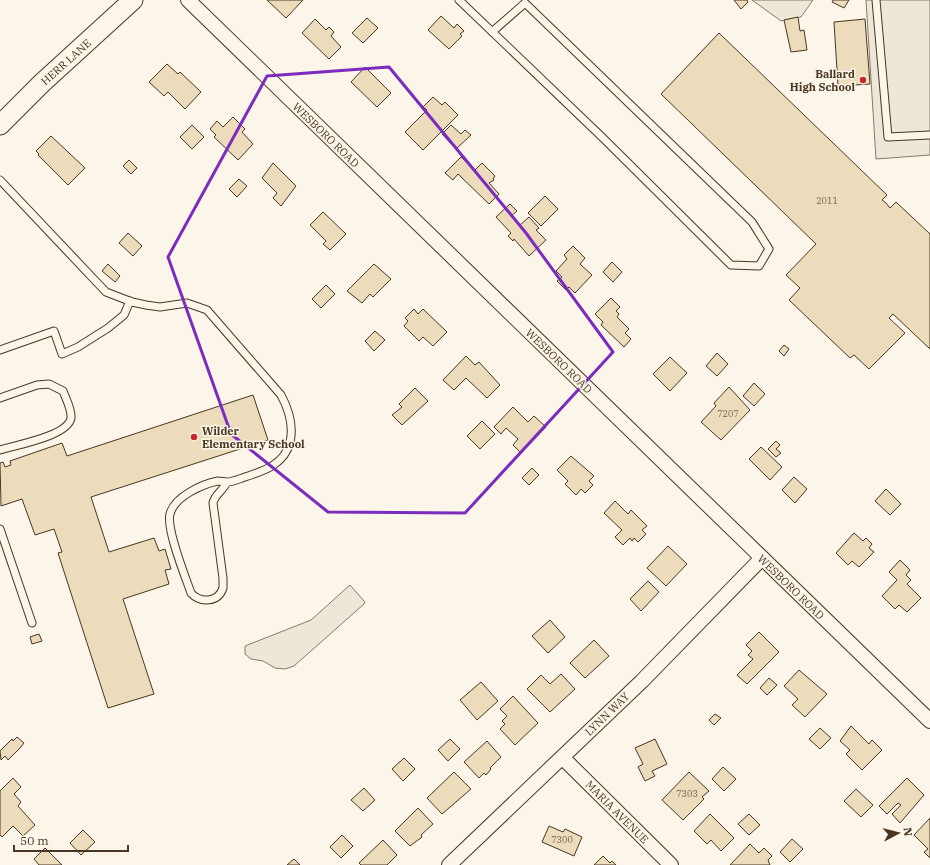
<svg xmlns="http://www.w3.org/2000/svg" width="930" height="865" font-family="'IBM Plex Serif',serif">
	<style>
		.green { fill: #ede6d9; stroke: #887966 }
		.parking { fill: #ede7d9; stroke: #887966 }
		.building { fill: #ecdcbc; stroke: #4a3520 }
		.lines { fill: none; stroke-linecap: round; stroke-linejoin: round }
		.lane-casing { stroke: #4a3520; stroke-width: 9 }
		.street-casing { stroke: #4a3520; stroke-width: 16 }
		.secondary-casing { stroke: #4a3520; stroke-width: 21 }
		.lane { stroke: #fbf6e9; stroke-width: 7 }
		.street { stroke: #fbf6e9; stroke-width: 14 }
		.secondary { stroke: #fbf6e9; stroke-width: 19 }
		.marked { fill: none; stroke: #7b2cbf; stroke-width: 3; stroke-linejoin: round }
		.poi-dot { fill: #c62828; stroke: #fbf6e9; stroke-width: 1.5 }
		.labels { text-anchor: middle; stroke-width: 3; stroke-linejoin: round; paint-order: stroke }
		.number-label { font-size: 9px; fill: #725f47 }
		.street-label { font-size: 11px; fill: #4a3520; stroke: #fbf6e9 }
		.poi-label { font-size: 11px; font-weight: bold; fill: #4a3520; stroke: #fbf6e9; text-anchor: end }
	</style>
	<rect width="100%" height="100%" fill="#fbf6e9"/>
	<g class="green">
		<path d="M752,0H813L801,17L781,21Z"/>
		<path d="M350,585L365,602L364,604L294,666L285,669L275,668L263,661L251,659L245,654V646L311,620Z"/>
	</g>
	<path class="parking" d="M866,0H930V155L876,159Z"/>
	<g class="building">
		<path d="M267,0H303L286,18Z"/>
		<path d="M734,0H747L748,2L741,9Z"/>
		<path d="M833,0H849L844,8L832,2Z"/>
		<path d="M441,16L454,28L457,24L464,31L460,34L462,36L449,49L428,30Z"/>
		<path d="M798,17L800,31L804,30L807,50L791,52L784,20Z"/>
		<path d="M367,18L378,28L363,43L352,33Z"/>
		<path d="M315,19L326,30L329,27L334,32L331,36L341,47L329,59L302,33Z"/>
		<path d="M865,19L870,84L838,86L834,22Z"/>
		<path d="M719,33L887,195L882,200L886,203L890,208L896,202L930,234V349L893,314L889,318L905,333L869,369L854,355L850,358L789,300L800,288L786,275L816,244L661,94Z"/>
		<path d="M167,64L178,74L180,72L201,92L185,109L168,92L164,96L149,82Z"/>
		<path d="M365,67L391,93L377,107L351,82Z"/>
		<path d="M433,97L442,105L445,102L458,115L423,150L405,132L427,110L423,107Z"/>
		<path d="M233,117L245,129L242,132L253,144L238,160L214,137L216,135L210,129L217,121L223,127Z"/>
		<path d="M192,125L204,137L192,149L180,137Z"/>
		<path d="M451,125L461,134L465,130L471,135L456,149L442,134Z"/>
		<path d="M51,136L85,168L68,185L38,155L39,154L36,151Z"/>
		<path d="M461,157L475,170L482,163L495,176L493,179L494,180L489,183L499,194L489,204L458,174L453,180L445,173Z"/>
		<path d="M129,160L137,168L131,174L123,166Z"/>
		<path d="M273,163L296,186L281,206L273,198L277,193L262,178Z"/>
		<path d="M239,179L247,186L237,197L229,189Z"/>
		<path d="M545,196L558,209L541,226L528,213Z"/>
		<path d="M510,204L517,211L511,216L520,225L529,217L539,228L536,230L546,240L529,256L514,239L513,241L508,236L511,233L496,217Z"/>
		<path d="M323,212L346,234L330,250L323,244L326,241L310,225Z"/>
		<path d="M128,233L142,246L133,256L119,243Z"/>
		<path d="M573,246L585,258L580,264L592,275L575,293L569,287L566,290L557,281L562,277L556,271L567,259L564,255Z"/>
		<path d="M612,262L622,272L613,282L603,272Z"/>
		<path d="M108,264L120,276L115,282L102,271Z"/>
		<path d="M374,264L391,279L373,297L370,294L362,303L347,291Z"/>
		<path d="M326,285L335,294L321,308L312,299Z"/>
		<path d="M611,298L620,307L616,311L619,314L617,317L629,329L625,333L631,339L624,347L601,325L603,322L595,314Z"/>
		<path d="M414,309L418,314L423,309L447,332L433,346L423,337L419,341L404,326L408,321L405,318Z"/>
		<path d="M375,331L385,340L374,351L365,341Z"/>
		<path d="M784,345L789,349L784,356L779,351Z"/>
		<path d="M717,353L728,364L717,376L706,366Z"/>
		<path d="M466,356L475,365L479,362L500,385L487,398L466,378L454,390L443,380Z"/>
		<path d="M670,357L687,373L670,391L653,374Z"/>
		<path d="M754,383L765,394L754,406L743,396Z"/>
		<path d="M729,387L750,410L721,440L701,422L716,406L714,403Z"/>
		<path d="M415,388L428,401L402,425L392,415L402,407L399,404Z"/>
		<path d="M253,395L268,440L91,497L109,552L154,538L159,551L165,549L171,569L165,570L169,584L123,599L154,694L108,708L58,553L62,552L54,529L35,535L22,499L1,506L0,463L3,462L5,467L11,465L10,461L62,443L67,456Z"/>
		<path d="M513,407L528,422L534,416L546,427L521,453L513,445L518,439L506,428L501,434L494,427Z"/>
		<path d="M482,421L495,434L480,449L467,436Z"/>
		<path d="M776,441L780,445L776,449L781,453L776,457L768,449Z"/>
		<path d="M761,447L782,467L770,480L749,459Z"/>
		<path d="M571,456L594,476L589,481L593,485L585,493L581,489L576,495L565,484L568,481L557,470Z"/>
		<path d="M532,468L539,475L529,485L522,478Z"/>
		<path d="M794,477L807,489L795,503L782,490Z"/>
		<path d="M886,489L901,504L890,515L875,501Z"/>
		<path d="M615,501L628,514L631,510L647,526L642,530L646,534L638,542L634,538L632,541L630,538L623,545L615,537L622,530L604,513Z"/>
		<path d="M854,533L863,541L866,538L872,544L869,548L874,552L859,567L852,561L848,565L836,553Z"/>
		<path d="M668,546L687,564L666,586L647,568Z"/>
		<path d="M900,560L910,570L906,575L911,580L907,584L921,598L907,612L899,605L895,609L882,596L897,580L889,572Z"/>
		<path d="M648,581L659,592L641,611L630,599Z"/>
		<path d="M550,620L565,637L548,653L532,636Z"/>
		<path d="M759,632L779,652L747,684L737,675L753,659L748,655L752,651L746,645Z"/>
		<path d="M39,634L42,641L32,644L30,637Z"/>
		<path d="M594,640L609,656L585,678L570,663Z"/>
		<path d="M799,670L827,694L805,717L792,705L798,699L784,686Z"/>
		<path d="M561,674L575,689L550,712L527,689L541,675L550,684Z"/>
		<path d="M769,678L777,685L767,695L760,688Z"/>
		<path d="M481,682L498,701L477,720L460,700Z"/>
		<path d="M513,696L538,723L515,745L500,729L505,724L502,721L507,716L500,709Z"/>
		<path d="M715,714L721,718L714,725L709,720Z"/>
		<path d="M851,726L869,744L872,740L882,750L862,770L846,754L850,750L840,741Z"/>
		<path d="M820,728L831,738L820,749L809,739Z"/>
		<path d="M17,737L24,743L20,748L8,760L5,756L1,760L0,751L12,739L13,741Z"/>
		<path d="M450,739L460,749L448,761L438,750Z"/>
		<path d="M655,739L667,764L652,771L655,776L645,781L638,767L643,764L635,748Z"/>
		<path d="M487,741L501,757L490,768L491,769L486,775L484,773L479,778L464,762Z"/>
		<path d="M404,758L415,769L403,781L392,769Z"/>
		<path d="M723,767L736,779L724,791L712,779Z"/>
		<path d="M454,772L471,789L442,814L427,798Z"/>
		<path d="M689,772L709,791L702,797L704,799L683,820L662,800Z"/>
		<path d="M13,778L21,787L14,794L21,802L18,806L35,825L23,836L13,826L2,837L0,835V791Z"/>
		<path d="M907,778L924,795L900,823L892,814L901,805L898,803L887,814L879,806Z"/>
		<path d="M364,788L375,800L363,811L351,800Z"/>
		<path d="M856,789L873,805L861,817L844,801Z"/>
		<path d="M418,808L433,824L421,835L422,837L410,846L395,831Z"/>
		<path d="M710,814L734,838L721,851L711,840L707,844L694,831Z"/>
		<path d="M749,814L760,825L749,835L738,824Z"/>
		<path d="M930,818V858L924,852L928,849L914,835Z"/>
		<path d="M549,826L563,832L565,829L582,837L574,856L542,842Z"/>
		<path d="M83,830L95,842L81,855L70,843Z"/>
		<path d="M342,835L353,846L341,858L330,847Z"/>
		<path d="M792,839L803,849L790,862L780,852Z"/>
		<path d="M383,840L397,855L387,865H361L359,863Z"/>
		<path d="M750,844L759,853L764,848L772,856L768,860L770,865H730Z"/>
		<path d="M45,848L62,865H39L34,859Z"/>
		<path d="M603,856L610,863L612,861L616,865H594Z"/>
		<path d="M294,859L300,865H287Z"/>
	</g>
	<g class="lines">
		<g class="lane-casing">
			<g id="lane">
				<path d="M459,0L603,138L731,265L759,266L769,249L752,222L525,3L492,32"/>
				<path d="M876,0L888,137L930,135"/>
				<path d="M0,180L106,292L132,302L146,305L160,307L187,303L207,310L281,395C289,410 294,425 290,442C285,464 264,471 245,477C239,479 233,482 227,482C224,482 221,481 218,481C202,484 174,497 170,514C166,529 185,576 191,593C200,603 218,603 223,588C223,585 223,581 223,578L213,503C215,494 223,491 227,482"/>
				<path d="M0,350L54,331L62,354L78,347L108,328L124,315L130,301"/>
				<path d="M0,398L37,385L49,384L63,391C66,399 72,410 71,418C68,436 16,445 0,450"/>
				<path d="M0,529L32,623"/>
			</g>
		</g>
		<g class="street-casing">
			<g id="street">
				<path d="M188,0L930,721"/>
				<path d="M563,758L671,865"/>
				<path d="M449,865L642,681L762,558"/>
			</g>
		</g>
		<g class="secondary-casing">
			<path id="secondary" d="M0,125L42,83L133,0"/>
		</g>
		<use href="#lane" class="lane"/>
		<use href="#street" class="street"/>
		<use href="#secondary" class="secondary"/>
	</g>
	<path class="marked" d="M389,67L526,233L613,352L465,513L328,512L231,434L168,257L267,76Z"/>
	<g class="poi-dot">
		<circle cx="863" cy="80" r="4"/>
		<circle cx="194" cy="437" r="4"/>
	</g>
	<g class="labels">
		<g class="number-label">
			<text x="827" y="204">2011</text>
			<text x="728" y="417">7207</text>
			<text x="687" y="797">7303</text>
			<text x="562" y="843">7300</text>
		</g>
		<g class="street-label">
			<text transform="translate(66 62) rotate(-42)" y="4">HERR LANE</text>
			<text transform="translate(326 135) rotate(44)" y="4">WESBORO ROAD</text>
			<text transform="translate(559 361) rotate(44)" y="4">WESBORO ROAD</text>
			<text transform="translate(791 587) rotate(44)" y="4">WESBORO ROAD</text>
			<text transform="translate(607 714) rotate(-44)" y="4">LYNN WAY</text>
			<text transform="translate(617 812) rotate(45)" y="4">MARIA AVENUE</text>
		</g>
		<g class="poi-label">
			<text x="855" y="78">Ballard<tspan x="855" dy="13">High School</tspan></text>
			<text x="202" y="435" text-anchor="start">Wilder<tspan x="202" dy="13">Elementary School</tspan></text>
		</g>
	</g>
	<g transform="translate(898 833) rotate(83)" stroke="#fbf6e9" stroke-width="3" paint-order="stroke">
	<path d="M0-3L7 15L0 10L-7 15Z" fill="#4a3520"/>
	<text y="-6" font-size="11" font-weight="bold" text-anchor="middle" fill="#4a3520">N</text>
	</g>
	<path d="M14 845v6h114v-6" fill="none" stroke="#4a3520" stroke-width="2"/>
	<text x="20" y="845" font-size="12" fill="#4a3520" stroke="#fbf6e9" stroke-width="3" paint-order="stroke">50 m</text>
</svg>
